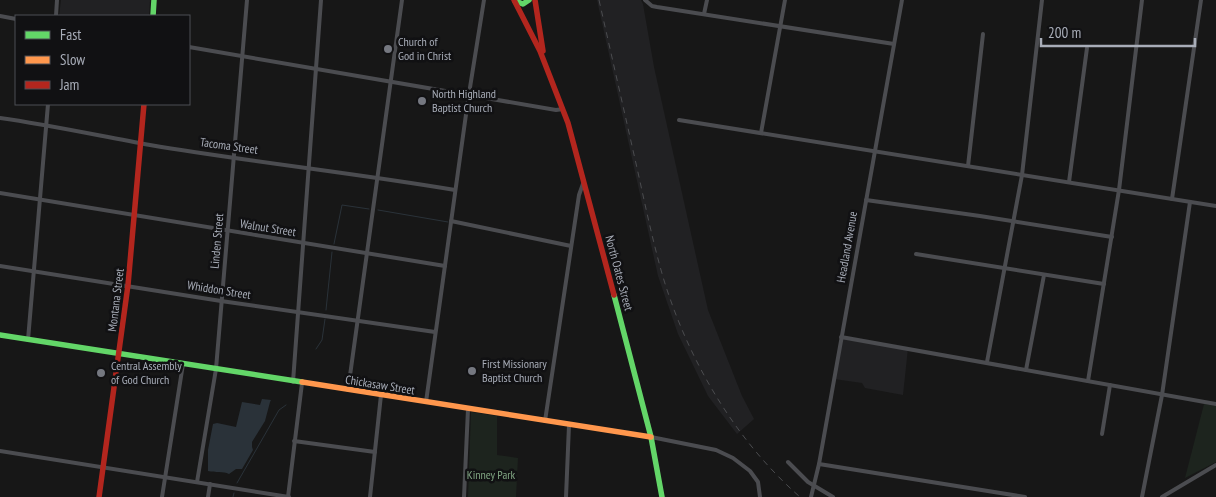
<svg xmlns="http://www.w3.org/2000/svg" width="1216" height="497" font-family="'PT Sans Narrow',sans-serif">
	<style>
		.built { fill: #212123 }
		.green { fill: #1d241e }
		.water { fill: #2a3239 }
		.lines { fill: none; stroke-linecap: round; stroke-linejoin: round }
		.stream { stroke: #2a3239; stroke-width: 1 }
		.street { stroke: #4b4c50; stroke-width: 4 }
		.fast { stroke: #63d668; stroke-width: 5.5 }
		.slow { stroke: #ff974d; stroke-width: 5.5 }
		.jam { stroke: #b3261e; stroke-width: 5.5 }
		.rail { stroke: #4b4c4f; stroke-width: 1; stroke-dasharray: 6 5; stroke-linecap: butt }
		.poi-dot { fill: #757880; stroke: #111113; stroke-width: 2 }
		.labels { text-anchor: middle; stroke-width: 5; stroke-linejoin: round; paint-order: stroke }
		.poi-label { font-size: 12px; fill: #a8adb8; stroke: #111113; text-anchor: start }
		.street-label { font-size: 12px; fill: #a8adb8; stroke: #111113 }
		.park-label { font-size: 12px; fill: #7fa381; stroke: #111113 }
	</style>
	<rect width="100%" height="100%" fill="#171717"/>
	<g class="built">
		<path d="M61,0H150L149,16H59Z"/>
		<path d="M597,0H641L643,4L654,67L708,310L742,396L754,419L737,434L708,396L678,334L658,276Z"/>
		<path d="M841,337L908,348L903,395L865,388L862,383L834,379Z"/>
	</g>
	<g class="green">
		<path d="M1204,404L1216,406V462L1185,478Z"/>
		<path d="M471,412L497,416V455L518,458L516,497H468Z"/>
	</g>
	<path class="water" d="M262,399L271,400L270,402L265,421L252,442V447L253,450L242,469H236L229,474C223,471 216,473 208,471V450L213,424L217,423L236,427L242,402L260,405Z"/>
	<g class="lines">
		<g class="stream">
			<path d="M378,210L448,222"/>
			<path d="M334,244L342,205L369,209"/>
			<path d="M326,310L332,252"/>
			<path d="M316,349L322,340L325,319"/>
			<path d="M237,483L279,410L286,405"/>
			<path d="M233,497L234,493"/>
		</g>
		<g class="street">
			<path d="M645,0L652,6L657,7L894,44"/>
			<path d="M704,14L707,0"/>
			<path d="M0,16L16,19"/>
			<path d="M56,16L57,0"/>
			<path d="M189,47L556,110L563,109"/>
			<path d="M0,118C50,125 100,136 150,145C251,162 354,173 455,190"/>
			<path d="M679,120L1216,206"/>
			<path d="M761,133L785,0"/>
			<path d="M968,166L983,34"/>
			<path d="M1069,182L1087,48"/>
			<path d="M0,193L445,266"/>
			<path d="M1172,199L1201,0"/>
			<path d="M866,200L980,216L1112,237"/>
			<path d="M451,221L571,246"/>
			<path d="M916,254L1104,284"/>
			<path d="M0,266L221,301L435,332"/>
			<path d="M841,337L1216,404"/>
			<path d="M28,340L48,104"/>
			<path d="M987,362L1022,175L1042,0"/>
			<path d="M1026,370L1044,275"/>
			<path d="M1088,381L1119,190L1142,0"/>
			<path d="M293,382L321,0"/>
			<path d="M348,390L402,0"/>
			<path d="M426,402L468,100L484,0"/>
			<path d="M545,421L579,195L584,181"/>
			<path d="M1102,434L1110,385"/>
			<path d="M651,437L716,450L733,458L750,471L758,482L760,497"/>
			<path d="M294,441L375,452"/>
			<path d="M0,451L289,497"/>
			<path d="M788,462L808,482L833,497"/>
			<path d="M819,464L1025,497"/>
			<path d="M197,482L216,369L247,0"/>
			<path d="M162,497L183,364"/>
			<path d="M208,497L210,484"/>
			<path d="M288,497L302,383"/>
			<path d="M370,497L381,395"/>
			<path d="M464,497L468,409"/>
			<path d="M566,497L569,425"/>
			<path d="M811,497L819,464L902,0"/>
			<path d="M1142,497L1162,395L1190,202"/>
			<path d="M1162,497L1216,465"/>
		</g>
		<g class="fast">
			<path d="M515,1L523,4L529,0"/>
			<path d="M153,16L154,0"/>
			<path d="M614,295L651,437L662,497"/>
			<path d="M0,335L302,382"/>
		</g>
		<path class="slow" d="M302,382L651,437"/>
		<g class="jam">
			<path d="M514,0L540,51L568,123L614,295"/>
			<path d="M535,0L543,51"/>
			<path d="M99,497L128,285L144,104"/>
		</g>
		<path class="rail" d="M599,0C611,53 623,106 635,159C644,199 652,239 663,277C688,360 735,440 800,497"/>
	</g>
	<g class="poi-dot">
		<circle cx="388" cy="49" r="5"/>
		<circle cx="422" cy="101" r="5"/>
		<circle cx="472" cy="371" r="5"/>
		<circle cx="101" cy="373" r="5"/>
	</g>
	<g class="labels">
		<g class="poi-label">
			<text x="398" y="46">Church of<tspan x="398" dy="14">God in Christ</tspan></text>
			<text x="432" y="98">North Highland<tspan x="432" dy="14">Baptist Church</tspan></text>
			<text x="482" y="368">First Missionary<tspan x="482" dy="14">Baptist Church</tspan></text>
			<text x="111" y="370">Central Assembly<tspan x="111" dy="14">of God Church</tspan></text>
		</g>
		<g class="street-label">
			<text transform="translate(229 146) rotate(8)" y="4">Tacoma Street</text>
			<text transform="translate(268 228) rotate(9)" y="4">Walnut Street</text>
			<text transform="translate(217 241) rotate(-85)" y="4">Linden Street</text>
			<text transform="translate(847 247) rotate(-80)" y="4">Headland Avenue</text>
			<text transform="translate(619 273) rotate(75)" y="4">North Oates Street</text>
			<text transform="translate(219 290) rotate(9)" y="4">Whiddon Street</text>
			<text transform="translate(116 300) rotate(-83)" y="4">Montana Street</text>
			<text transform="translate(380 385) rotate(9)" y="4">Chickasaw Street</text>
		</g>
		<g class="park-label">
			<text x="491" y="479">Kinney Park</text>
		</g>
	</g>
	<rect x="15" y="15" width="175" height="90" fill="#111113" stroke="#4d4f55"/>
	<rect x="25" y="31" width="25" height="8" fill="#63d668" stroke="#4d4f55"/>
	<text x="60" y="40" font-size="15" fill="#a8adb8">Fast</text>
	<rect x="25" y="56" width="25" height="8" fill="#ff974d" stroke="#4d4f55"/>
	<text x="60" y="65" font-size="15" fill="#a8adb8">Slow</text>
	<rect x="25" y="81" width="25" height="8" fill="#b3261e" stroke="#4d4f55"/>
	<text x="60" y="90" font-size="15" fill="#a8adb8">Jam</text>
	<path d="M1041 38v8h154v-8" fill="none" stroke="#a8adb8" stroke-width="2.5"/>
	<text x="1048" y="38" font-size="15" fill="#a8adb8" stroke="#111113" stroke-width="4" paint-order="stroke">200 m</text>
</svg>
